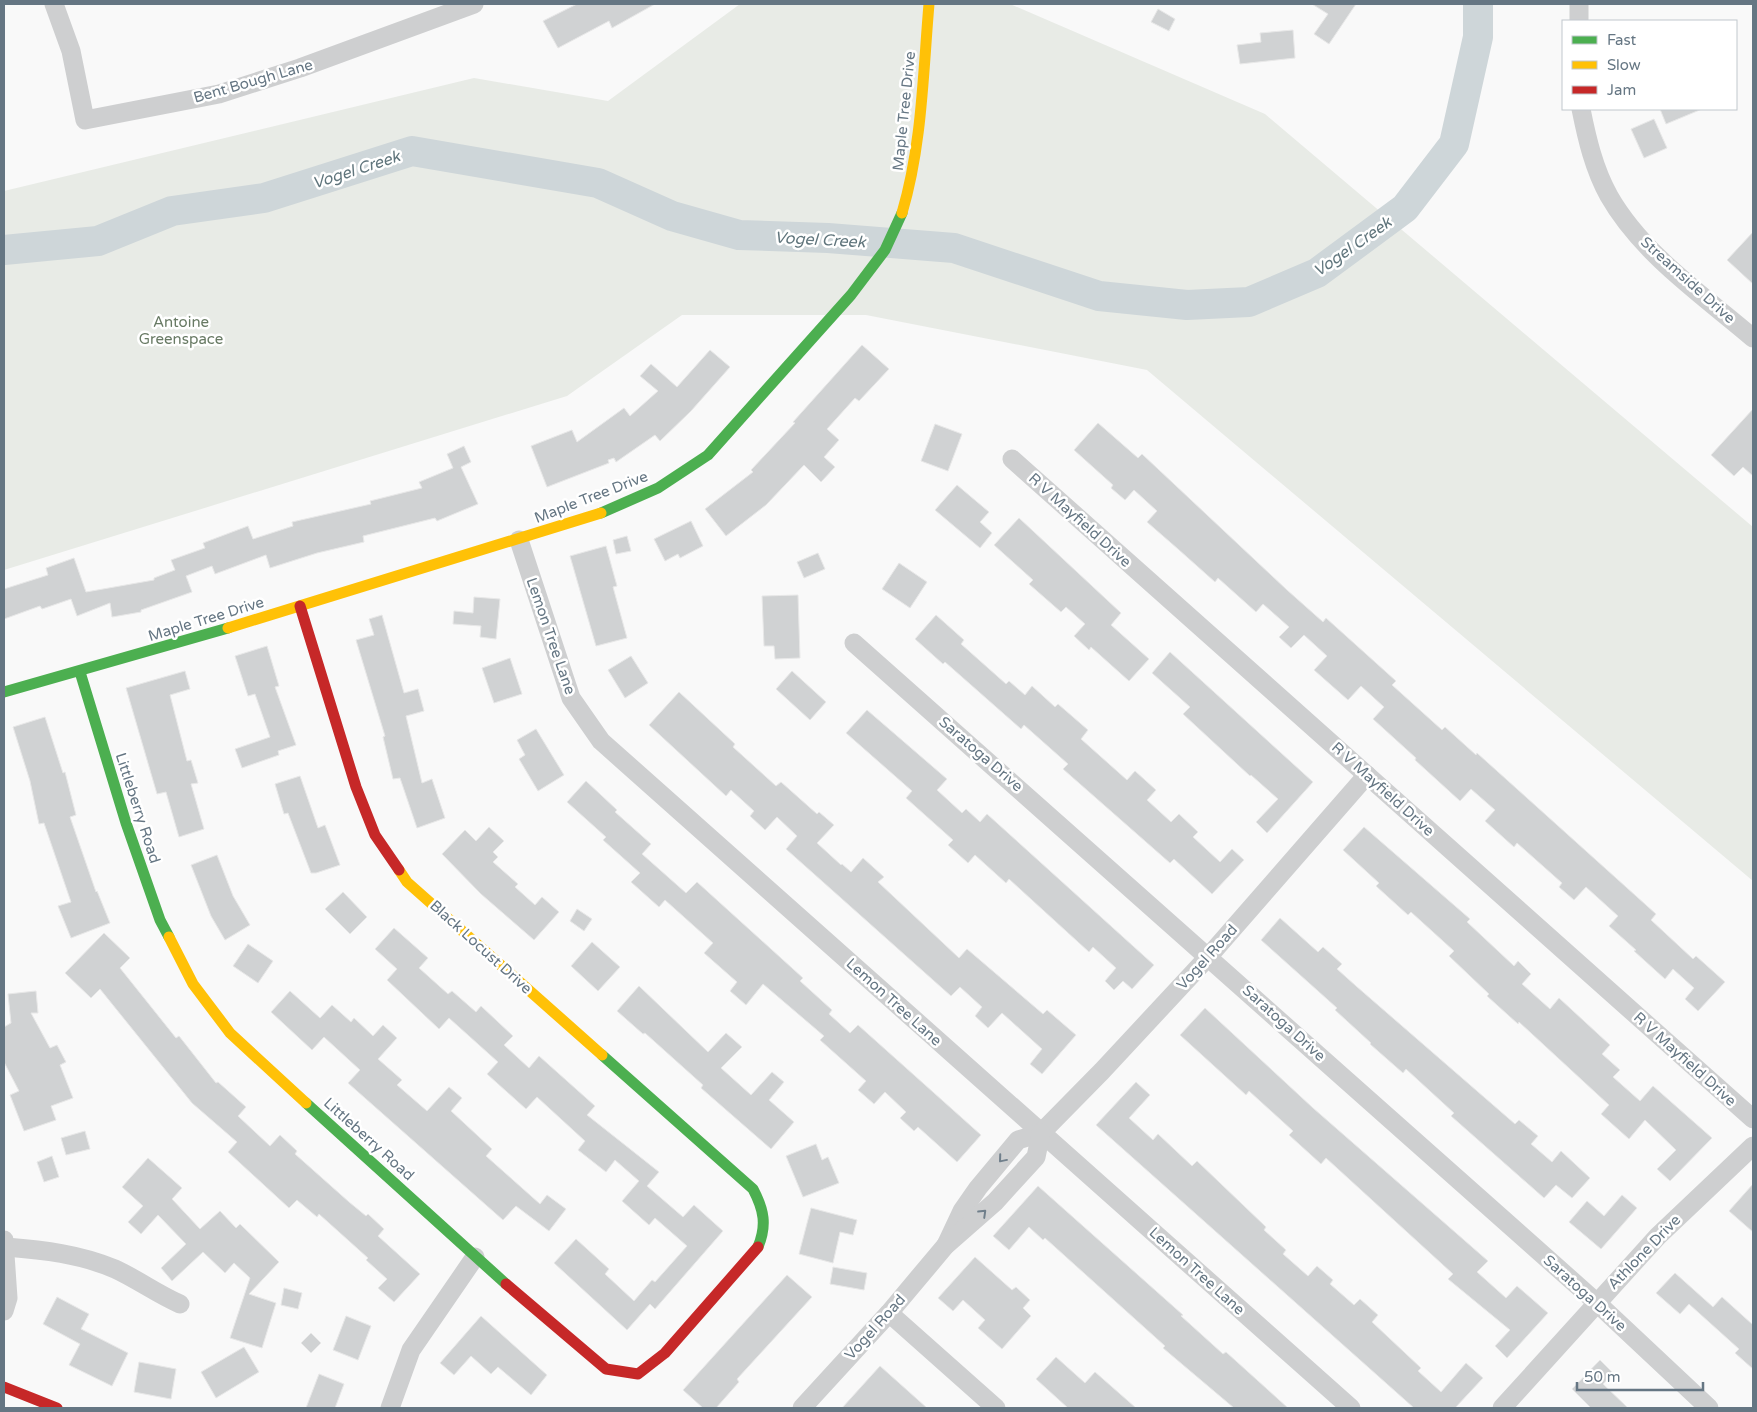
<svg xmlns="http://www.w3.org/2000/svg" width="1757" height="1412" font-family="'Varela Round',sans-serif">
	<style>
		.green { fill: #e8ebe6 }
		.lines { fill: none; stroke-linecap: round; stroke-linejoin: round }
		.river { stroke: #ced6d9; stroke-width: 30 }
		.building { fill: #d0d2d3; stroke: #e8e8e8 }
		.street { stroke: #cecfd0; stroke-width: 19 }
		.fast { stroke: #4caf50; stroke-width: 11 }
		.slow { stroke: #ffc107; stroke-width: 11 }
		.jam { stroke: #c62828; stroke-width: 11 }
		.oneway { stroke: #707f8b }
		.labels { text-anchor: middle; stroke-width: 5; stroke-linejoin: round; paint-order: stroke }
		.street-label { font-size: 15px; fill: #657683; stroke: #fff }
		.park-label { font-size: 15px; fill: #687a64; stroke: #fff }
		.water-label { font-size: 16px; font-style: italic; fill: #60757c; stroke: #fff }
	</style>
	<rect width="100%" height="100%" fill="#f9f9f9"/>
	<path class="green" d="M740,4H1010L1265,114L1753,527V881L1147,370L866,315H682L567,396L4,570V191L474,78L608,101Z"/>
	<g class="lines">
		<path class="river" d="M4,250L98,241L172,211L264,198L412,151L598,183L672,216L739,235L828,238L954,248L1099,296L1187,305L1249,302L1317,273L1405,208L1454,144L1478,37V4"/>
	</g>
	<g class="building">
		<path d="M577,4H655L612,28L609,21L558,48L543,21Z"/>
		<path d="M1312,4H1356L1329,44L1314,34L1328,14Z"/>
		<path d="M1158,9L1175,19L1169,31L1151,22Z"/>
		<path d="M1293,30L1295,58L1240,64L1237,45L1261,42L1260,33Z"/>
		<path d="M1660,109H1702L1666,124Z"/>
		<path d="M1654,119L1667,148L1644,158L1631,129Z"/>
		<path d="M1753,232V284L1727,260Z"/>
		<path d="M862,345L889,369L859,401L855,398L827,429L839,440L824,457L835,467L821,482L804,465L766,505L726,536L705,509L753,472L751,470L795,423L793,422Z"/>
		<path d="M710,350L730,367L691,411L660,441L655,435L616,462L614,458L608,460L609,463L547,487L531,446L572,430L577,442L624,408L630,416L658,391L640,376L651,364L677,387Z"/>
		<path d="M1753,409V476L1743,467L1734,476L1711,455Z"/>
		<path d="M1098,423L1138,458L1142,454L1287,590L1323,622L1326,618L1396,681L1392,685L1442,730L1445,727L1476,755L1477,753L1656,914L1651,920L1693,959L1696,956L1725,982L1698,1011L1685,999L1694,988L1673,969L1665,979L1634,951L1636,950L1609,926L1618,916L1586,887L1574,900L1559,887L1562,883L1517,843L1514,847L1485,821L1495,810L1471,789L1460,801L1415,760L1416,758L1373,719L1384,707L1361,686L1348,700L1314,670L1327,656L1304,635L1291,648L1279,637L1289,627L1263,604L1256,612L1218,578L1215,582L1178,549L1147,522L1157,511L1134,490L1125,500L1111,488L1113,485L1074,450Z"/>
		<path d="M935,424L962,434L948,471L921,461Z"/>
		<path d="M464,446L471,462L461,467L478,504L437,521L435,518L363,536L364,542L317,553L270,568L266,555L215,574L212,566L186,576L192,592L141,610V612L112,617L110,603L77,616L71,599L42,609L40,606L4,619V589L48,575L46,568L74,558L86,592L154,580V578L175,570L171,560L205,548L203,543L248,526L253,539L293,526L292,522L371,504L370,501L422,488L419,482L453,468L447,454Z"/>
		<path d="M957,485L989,512L980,522L992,533L980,548L935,510Z"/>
		<path d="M1019,518L1121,613L1111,625L1149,659L1129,681L1091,647L1089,650L1074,636L1085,624L1066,607L1061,612L1029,584L1033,580L994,545Z"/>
		<path d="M691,521L703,546L680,558L678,554L665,561L654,539Z"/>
		<path d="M627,536L631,551L616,554L613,540Z"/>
		<path d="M606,546L617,586L613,587L627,638L596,646L570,556Z"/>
		<path d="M818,553L825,569L804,578L797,562Z"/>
		<path d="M899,563L927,582L910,608L882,589Z"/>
		<path d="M798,595L800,658L775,659L774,646H764L762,596Z"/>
		<path d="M474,597L500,599L496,639L480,637L481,626L453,624L454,611L473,613Z"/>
		<path d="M382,615L404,693L418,689L424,711L406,716L422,783L432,779L445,818L417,828L400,778L393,779L383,737L385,736L356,640L374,635L369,619Z"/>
		<path d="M936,615L964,640L961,644L1006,684L1009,681L1025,695L1032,686L1055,707L1058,704L1088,730L1081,739L1127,780L1135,771L1156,790L1147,800L1171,822L1179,814L1198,832L1193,837L1220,862L1232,849L1244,860L1212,894L1174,859L1170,863L1063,769L1068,764L1024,725L1021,729L945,662L943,664L915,639Z"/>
		<path d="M267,646L279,686L275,687L296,745L278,751L279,755L242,768L235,749L270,737L255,694L248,696L235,656Z"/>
		<path d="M1170,652L1313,782L1267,833L1256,822L1278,799L1251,775L1250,776L1183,714L1190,707L1152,673Z"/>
		<path d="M631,656L648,683L625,698L608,670Z"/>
		<path d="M510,658L522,694L494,703L482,668Z"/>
		<path d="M185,671L190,689L170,695L187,761L191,760L198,783L191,784L204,829L179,837L166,792L157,794L126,688Z"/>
		<path d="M792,671L826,702L810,720L776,689Z"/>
		<path d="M679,692L735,744L733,747L776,786L781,782L817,814L819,812L834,825L817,843L841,865L842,864L851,872L863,858L884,877L878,882L959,958L967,949L1043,1014L1047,1010L1076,1035L1042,1074L1030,1064L1042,1049L1002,1013L988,1028L975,1016L982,1007L960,987L951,996L786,849L797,836L777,817L765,830L750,816L754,811L731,790L726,796L649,725Z"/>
		<path d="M867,710L947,779L937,790L962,813L966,809L980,822L987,814L1154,965L1132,989L1123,981L1114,990L1105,981L1116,968L1093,947L1089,952L1009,879L1006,883L975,855L968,863L948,845L953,840L906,798L912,791L846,733Z"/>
		<path d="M45,717L63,773L65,772L76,815L70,817L96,892L97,891L110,923L71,938L58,906L71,902L44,823L39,824L30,781L13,727Z"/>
		<path d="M536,729L564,775L538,791L519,759L525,755L517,740Z"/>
		<path d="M300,776L318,828L325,825L340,865L316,873H311L288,813L284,814L275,784Z"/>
		<path d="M586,781L617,810L615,812L651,844L642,854L686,893L697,882L803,978L800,981L832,1010L829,1014L850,1033L858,1025L981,1135L957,1162L918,1127L914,1131L900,1118L906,1112L885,1092L874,1104L858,1090L866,1081L820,1040L824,1036L763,984L746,1005L730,991L737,982L704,953L713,943L665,900L659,907L631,882L640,873L603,840L606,837L567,802Z"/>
		<path d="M489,827L504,841L493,852L498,857L493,862L518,884L515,887L535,905L542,897L559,912L534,940L481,894L442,854L465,830L476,841Z"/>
		<path d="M1364,827L1470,919L1467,922L1514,966L1518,961L1531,974L1522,984L1550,1009L1559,998L1610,1045L1602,1054L1620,1070L1613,1077L1640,1101L1653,1086L1712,1138L1670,1181L1657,1169L1676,1150L1645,1120L1629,1139L1601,1114L1609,1105L1519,1022L1518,1024L1487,996L1489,994L1449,956L1454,951L1411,912L1408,915L1376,886L1379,883L1343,850Z"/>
		<path d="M217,855L233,896L250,925L225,940L211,916L191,865Z"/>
		<path d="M343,892L367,917L350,934L325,909Z"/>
		<path d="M577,909L592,919L584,931L570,921Z"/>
		<path d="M1280,918L1318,952L1323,947L1342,964L1337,969L1356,986L1515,1124L1519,1120L1538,1136L1531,1144L1552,1162L1561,1151L1590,1178L1572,1198L1556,1185L1544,1198L1451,1116L1454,1113L1406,1069L1403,1073L1370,1044L1371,1043L1335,1010L1337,1008L1261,940Z"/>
		<path d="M394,928L428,958L419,968L448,994L452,991L476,1012L481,1006L513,1036L504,1045L529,1068L539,1056L595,1106L587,1115L659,1172L647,1186L683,1217L694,1205L723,1231L655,1309L650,1304L627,1330L554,1263L576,1239L609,1269L605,1274L634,1301L652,1280L655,1282L687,1246L655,1218L649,1225L622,1201L639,1181L615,1160L606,1172L578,1150L585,1141L537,1097L526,1109L487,1074L498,1062L449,1018L439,1029L387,980L397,969L375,949Z"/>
		<path d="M104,933L130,958L120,968L176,1038L179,1036L216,1083L218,1082L246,1107L238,1116L270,1146L280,1135L297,1151L295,1154L349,1202L366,1216L368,1214L384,1229L378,1236L420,1274L394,1302L378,1288L387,1279L366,1260L368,1258L319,1214L317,1217L297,1200L289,1208L228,1152L237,1142L192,1103L100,989L91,998L65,973Z"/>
		<path d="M592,942L620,967L598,991L571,966Z"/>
		<path d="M248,944L273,961L258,983L233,966Z"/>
		<path d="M639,986L708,1052L726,1033L742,1047L721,1068L751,1095L772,1072L784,1082L769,1100L794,1122L771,1149L701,1088L703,1085L645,1033L643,1034L617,1011Z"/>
		<path d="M36,991L38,1013H31L50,1048L57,1045L66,1062L60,1065L73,1098L51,1106L56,1120L24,1131L10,1095L19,1091L4,1062V1027L11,1023L8,994Z"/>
		<path d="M290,991L320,1018L332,1005L351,1022L354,1018L373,1036L383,1025L397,1038L378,1059L402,1080L397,1085L427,1111L449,1087L462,1098L451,1111L492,1149L486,1156L540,1204L547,1195L566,1209L549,1231L516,1206L503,1220L348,1083L360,1070L324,1037L312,1050L271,1012Z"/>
		<path d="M1205,1008L1313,1108L1488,1261L1477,1272L1506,1298L1517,1286L1548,1313L1507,1358L1495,1346L1510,1330L1448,1279L1453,1274L1326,1158L1321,1164L1289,1135L1293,1131L1249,1091L1246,1095L1180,1035Z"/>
		<path d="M1136,1082L1150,1095L1129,1118L1153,1140L1158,1134L1192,1166L1197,1161L1266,1227L1264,1230L1286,1250L1283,1254L1308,1276L1317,1266L1333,1280L1330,1284L1354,1305L1360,1299L1378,1315L1372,1322L1421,1368L1418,1371L1441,1392L1466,1363L1483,1378L1455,1408H1414L1096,1125Z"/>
		<path d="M85,1131L90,1149L66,1155L61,1138Z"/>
		<path d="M816,1144L822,1160L828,1157L839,1183L803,1197L786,1156Z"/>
		<path d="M52,1156L59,1177L44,1182L37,1162Z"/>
		<path d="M148,1158L182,1188L172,1199L200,1229L220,1211L236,1228L240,1224L279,1262L249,1294L276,1303L262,1348L230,1338L250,1278L234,1263L225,1273L203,1252L172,1281L161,1268L186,1244L158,1215L141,1234L128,1222L143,1206L122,1187Z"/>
		<path d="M1753,1184V1232L1729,1211Z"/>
		<path d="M1038,1186L1183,1315L1181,1316L1223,1354L1226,1352L1288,1408H1234L1163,1348L1165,1346L1045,1238L1043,1240L1029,1227L1009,1250L993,1236Z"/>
		<path d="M1622,1195L1637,1208L1601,1249L1569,1222L1587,1201L1604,1216Z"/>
		<path d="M811,1208L857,1220L853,1235L840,1232L833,1263L799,1254Z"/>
		<path d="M975,1257L1012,1290L1016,1287L1030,1300L1023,1308L1031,1316L1002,1349L978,1328L985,1320L963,1300L953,1311L938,1298Z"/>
		<path d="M833,1267L867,1273L864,1290L830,1284Z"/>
		<path d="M1675,1273L1713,1307L1722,1297L1753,1325V1369L1735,1353L1739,1349L1689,1304L1680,1314L1656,1293Z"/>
		<path d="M787,1275L812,1297L737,1379L739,1382L716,1408H703L683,1390Z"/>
		<path d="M284,1288L302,1293L298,1309L281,1305Z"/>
		<path d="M57,1297L89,1314L81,1329L128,1353L112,1386L69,1365L80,1344L43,1324Z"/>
		<path d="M346,1316L371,1326L358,1360L333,1350Z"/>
		<path d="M481,1316L547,1375L531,1395L498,1367L491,1374L471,1356L454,1375L440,1363Z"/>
		<path d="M311,1333L321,1343L311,1353L301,1343Z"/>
		<path d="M244,1347L259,1372L216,1398L201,1372Z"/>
		<path d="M1056,1357L1085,1383L1095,1372L1136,1408H1068L1036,1379Z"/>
		<path d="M1600,1360L1613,1373L1603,1384L1628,1408H1591L1572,1389Z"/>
		<path d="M139,1362L176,1369L171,1399L134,1392Z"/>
		<path d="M880,1366L927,1408H842Z"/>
		<path d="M319,1374L344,1384L335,1408H306Z"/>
	</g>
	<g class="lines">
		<g class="street">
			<path d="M54,4L71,51L85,120L219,94L300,68L474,4"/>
			<path d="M1579,4V21"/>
			<path d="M1581,109C1587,139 1594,169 1609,196C1642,254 1704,296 1753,338"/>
			<path d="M1012,459L1753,1119"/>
			<path d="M519,540L571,698L601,741L1351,1408"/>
			<path d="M854,643L1596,1302L1709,1408"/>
			<path d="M4,1240L8,1298L4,1311"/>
			<path d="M946,1245L962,1211L978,1188L1018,1140L1041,1133L1102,1071L1209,956L1367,775"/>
			<path d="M6,1247C43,1250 80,1254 115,1269C137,1279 157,1294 180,1304"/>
			<path d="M889,1313L996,1408"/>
			<path d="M390,1408L411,1350L475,1257"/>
			<path d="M802,1408L889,1313L946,1245L995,1202L1036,1157L1041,1133"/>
			<path d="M1502,1408L1658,1236L1753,1146"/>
		</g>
		<g class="fast">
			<path d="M601,513L658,488L708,455L851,295L885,250L902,213"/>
			<path d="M80,672L126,823L160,920L169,937"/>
			<path d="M4,692L228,628"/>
			<path d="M602,1055L753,1189C764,1210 767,1225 758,1247"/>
			<path d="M306,1103L506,1284"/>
		</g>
		<g class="slow">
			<path d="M902,213C922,146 923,74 929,4"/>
			<path d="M228,628L601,513"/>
			<path d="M399,870L407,882L602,1055"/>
			<path d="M169,937L193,984L230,1033L306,1103"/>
		</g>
		<g class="jam">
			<path d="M300,606L356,787L375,835L399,870"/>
			<path d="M506,1284L606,1369L638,1374L665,1353L758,1247"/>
			<path d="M4,1387L57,1408"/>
		</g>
	</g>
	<defs><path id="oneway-chevron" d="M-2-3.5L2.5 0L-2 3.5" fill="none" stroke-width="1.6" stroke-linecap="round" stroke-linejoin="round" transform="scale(1.25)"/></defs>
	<g class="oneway">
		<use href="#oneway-chevron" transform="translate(1002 1159) rotate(130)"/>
		<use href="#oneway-chevron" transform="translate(983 1213) rotate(-44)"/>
	</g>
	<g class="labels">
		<g class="street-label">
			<text transform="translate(253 81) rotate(-16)" y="5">Bent Bough Lane</text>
			<text transform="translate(904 111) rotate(-84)" y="5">Maple Tree Drive</text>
			<text transform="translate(1688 280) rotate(42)" y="5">Streamside Drive</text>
			<text transform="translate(591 497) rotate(-21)" y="5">Maple Tree Drive</text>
			<text transform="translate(1080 520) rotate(42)" y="5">R V Mayfield Drive</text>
			<text transform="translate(206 619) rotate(-17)" y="5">Maple Tree Drive</text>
			<text transform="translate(551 636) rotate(71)" y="5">Lemon Tree Lane</text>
			<text transform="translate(981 754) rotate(41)" y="5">Saratoga Drive</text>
			<text transform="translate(1383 789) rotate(42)" y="5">R V Mayfield Drive</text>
			<text transform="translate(138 808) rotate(72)" y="5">Littleberry Road</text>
			<text transform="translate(481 947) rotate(42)" y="5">Black Locust Drive</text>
			<text transform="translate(1207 957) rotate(-48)" y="5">Vogel Road</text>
			<text transform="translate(894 1002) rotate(42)" y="5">Lemon Tree Lane</text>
			<text transform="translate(1284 1023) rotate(42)" y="5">Saratoga Drive</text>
			<text transform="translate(1685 1059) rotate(42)" y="5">R V Mayfield Drive</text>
			<text transform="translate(369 1139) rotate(42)" y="5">Littleberry Road</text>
			<text transform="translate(1644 1252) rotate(-46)" y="5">Athlone Drive</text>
			<text transform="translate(1197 1271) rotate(42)" y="5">Lemon Tree Lane</text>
			<text transform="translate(1585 1293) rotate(42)" y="5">Saratoga Drive</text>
			<text transform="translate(875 1327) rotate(-48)" y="5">Vogel Road</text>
		</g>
		<g class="park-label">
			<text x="181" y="327">Antoine<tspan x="181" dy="17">Greenspace</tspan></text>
		</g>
		<g class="water-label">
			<text transform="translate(356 169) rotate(-18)" y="6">Vogel Creek</text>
			<text transform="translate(820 239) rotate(3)" y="6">Vogel Creek</text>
			<text transform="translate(1352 246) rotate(-35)" y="6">Vogel Creek</text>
		</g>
	</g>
	<rect width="1757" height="1412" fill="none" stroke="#657683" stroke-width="10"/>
	<rect x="1562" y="20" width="175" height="90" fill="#ffffff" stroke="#c1c8cd"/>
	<rect x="1572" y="36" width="25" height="8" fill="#4caf50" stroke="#c1c8cd"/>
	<text x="1607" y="45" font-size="15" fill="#657683">Fast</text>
	<rect x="1572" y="61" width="25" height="8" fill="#ffc107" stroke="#c1c8cd"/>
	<text x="1607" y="70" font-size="15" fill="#657683">Slow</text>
	<rect x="1572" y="86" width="25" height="8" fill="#c62828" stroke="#c1c8cd"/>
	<text x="1607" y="95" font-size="15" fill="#657683">Jam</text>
	<path d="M1577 1382v8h126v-8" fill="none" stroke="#657683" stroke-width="2.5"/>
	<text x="1584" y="1382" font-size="15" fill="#657683" stroke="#ffffff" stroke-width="4" paint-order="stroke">50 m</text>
</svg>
